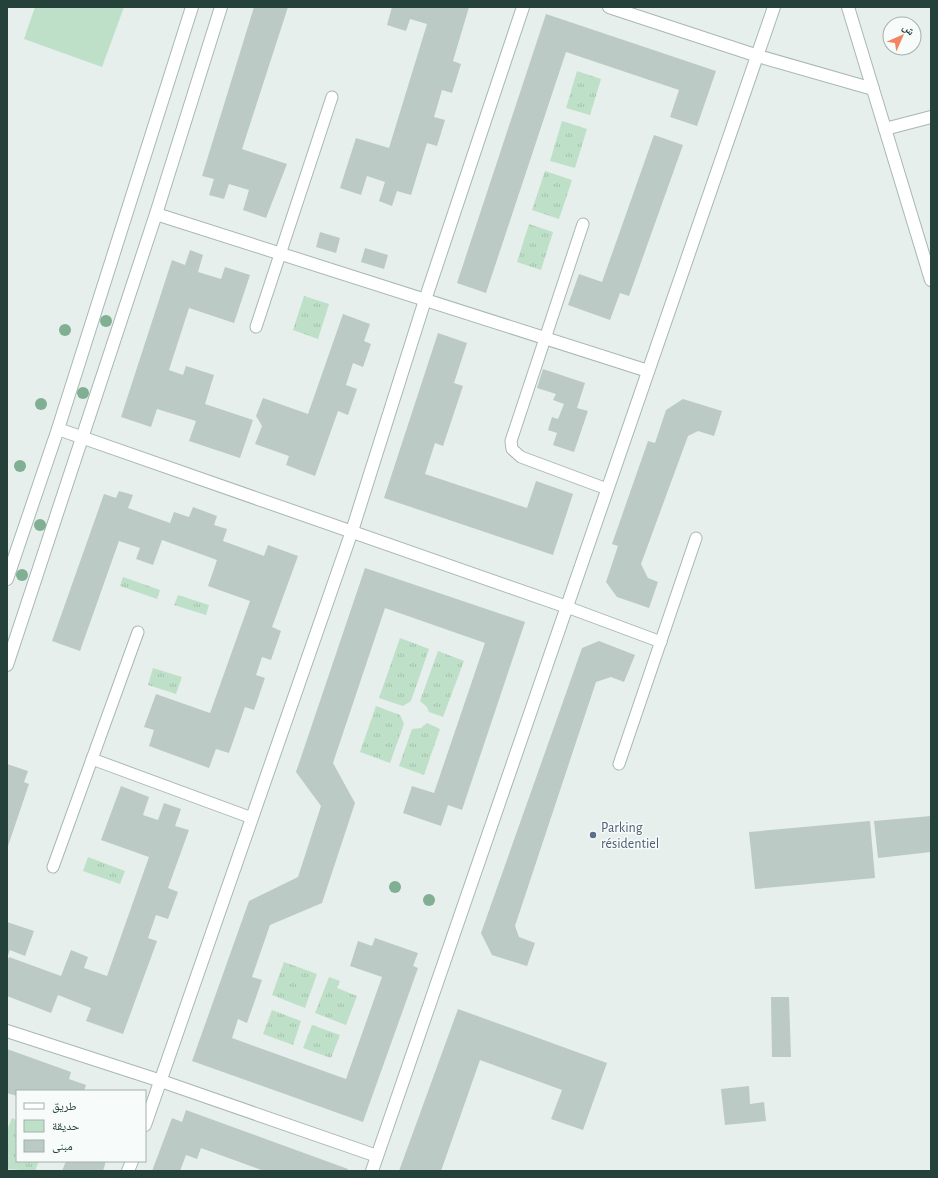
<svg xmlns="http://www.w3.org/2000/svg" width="938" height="1178" font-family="'Alegreya Sans','Noto Naskh Arabic',sans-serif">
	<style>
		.grass { fill: url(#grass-tufts) }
		.green { fill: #bfe0c8 }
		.building { fill: #bbcac4 }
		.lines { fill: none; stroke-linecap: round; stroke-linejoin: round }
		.lane-casing { stroke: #a8b8b2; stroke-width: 13 }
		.street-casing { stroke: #a8b8b2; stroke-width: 14 }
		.lane { stroke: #fff; stroke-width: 11 }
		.street { stroke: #fff; stroke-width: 12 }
		.tree { fill: #80af93 }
		.service-dot { fill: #5c6f8a; stroke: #f7fbf9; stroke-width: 1.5 }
		.labels { text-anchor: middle; stroke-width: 3; stroke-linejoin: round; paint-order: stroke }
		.service-label { font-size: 14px; fill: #4e5e75; stroke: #f7fbf9; text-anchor: start }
	</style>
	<defs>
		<pattern id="grass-tufts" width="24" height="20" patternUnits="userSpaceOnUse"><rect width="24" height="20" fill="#bfe0c8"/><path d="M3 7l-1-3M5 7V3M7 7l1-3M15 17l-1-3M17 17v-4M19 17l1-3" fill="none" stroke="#a4c1ad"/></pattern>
	</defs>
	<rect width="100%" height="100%" fill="#e6efeb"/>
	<g class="grass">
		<path d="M577,71L601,79L590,115L566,108Z"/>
		<path d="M562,121L587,129L575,168L550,161Z"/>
		<path d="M545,171L572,180L559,219L532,210Z"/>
		<path d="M529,224L553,232L541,270L517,262Z"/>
		<path d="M304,296L329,304L318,339L293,330Z"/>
		<path d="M123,577L160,590L157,599L120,586Z"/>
		<path d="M178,595L209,605L206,615L174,605Z"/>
		<path d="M400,638L429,649L411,701L403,706L379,698Z"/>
		<path d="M438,651L464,661L443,717L429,712L427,707L420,701Z"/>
		<path d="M153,668L182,677L176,694L148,685Z"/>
		<path d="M376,706L400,715L404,724L390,763L360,752Z"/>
		<path d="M427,723L440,729L424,775L399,766L412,729L421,728Z"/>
		<path d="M88,857L125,871L120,884L83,871Z"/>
		<path d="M284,962L317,974L305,1008L272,995Z"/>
		<path d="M329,977L340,981L337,988L357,996L346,1025L315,1013Z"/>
		<path d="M272,1010L301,1021L293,1045L263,1034Z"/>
		<path d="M312,1025L340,1035L331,1058L303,1048Z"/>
		<path d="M12,1118L17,1120V1161H39L35,1171L7,1169V1130Z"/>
	</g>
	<path class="green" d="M35,7H124L102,67L24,39Z"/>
	<g class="building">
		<path d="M254,7H288L242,149L287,164L266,218L243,210L249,190L229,184L224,199L209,195L214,179L202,176Z"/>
		<path d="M392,7H469L453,61L461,64L452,93L442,90L434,117L445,120L437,146L427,143L411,195L397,191L392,206L379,201L385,182L367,176L361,195L340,188L356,138L389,148L427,24L410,19L406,31L387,25Z"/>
		<path d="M546,14L716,71L697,126L670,117L679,90L566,52L486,293L457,283Z"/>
		<path d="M654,135L683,145L629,296L620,293L610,320L568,305L579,274L602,282Z"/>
		<path d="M320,232L340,238L336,253L316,247Z"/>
		<path d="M365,248L388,255L384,269L361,262Z"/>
		<path d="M190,250L203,255L198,272L221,279L225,267L250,275L234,323L189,308L169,370L183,375L186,366L214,375L205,404L253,420L240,458L189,441L196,421L157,409L151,427L121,417L172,260L185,265Z"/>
		<path d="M343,314L370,324L364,341L371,344L363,367L353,363L346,385L357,389L348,415L338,411L315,476L286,465L289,456L255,444L262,426L256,416L263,398L308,414Z"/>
		<path d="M438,333L467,343L454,383L463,386L443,446L435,443L425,474L527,508L536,481L573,494L553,555L384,498Z"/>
		<path d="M543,369L585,383L577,408L588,411L574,452L553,445L557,433L548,430L552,417L558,419L564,404L553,400L556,394L537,388Z"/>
		<path d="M683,399L722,411L714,436L698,431L688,436L641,564L648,578L658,582L649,608L617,597L606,582L618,546L612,544L648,441L655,443L666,410Z"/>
		<path d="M119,491L133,495L128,508L170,523L174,512L189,517L193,507L217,516L214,525L227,529L223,541L264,556L268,545L298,556L272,627L281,631L271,660L262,657L256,675L265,678L254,710L245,707L229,753L216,749L209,768L149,746L154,730L144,727L156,694L210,713L250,601L208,586L217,560L162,540L153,565L136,559L140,548L119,541L80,651L52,641L104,494L116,498Z"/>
		<path d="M365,568L525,622L462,810L448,805L441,826L403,813L412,786L434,793L485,643L385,608L333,763L355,803L322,903L270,925L252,977L262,980L247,1023L238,1019L232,1038L346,1079L382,977L350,966L358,941L372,946L375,938L418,953L413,966L418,968L363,1122L192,1061L249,901L298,877L321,806L296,772Z"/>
		<path d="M599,641L635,655L624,682L611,677L596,682L515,926L519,937L535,943L527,966L492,955L481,933L582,648Z"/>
		<path d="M7,764L28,771L24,782L29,784L7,849Z"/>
		<path d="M121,786L149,797L143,815L158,820L164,803L181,809L175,826L189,830L168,888L178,892L168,919L156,915L148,938L157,941L123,1034L86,1021L91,1008L58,995L51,1013L7,996V962L9,957L61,976L71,950L88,957L84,968L107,976L149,857L101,840Z"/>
		<path d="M931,816V852L878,858L874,821Z"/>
		<path d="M870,821L875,878L755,889L749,832Z"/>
		<path d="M7,922L34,931L25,956L10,950L7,958Z"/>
		<path d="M771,997H789L791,1057H772Z"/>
		<path d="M458,1009L607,1063L583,1130L551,1119L562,1090L480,1060L441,1171H399Z"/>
		<path d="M7,1049L71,1072L69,1079L86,1085L84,1091H17V1096L7,1093Z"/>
		<path d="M749,1086L750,1104L764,1102L766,1121L725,1125L721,1089Z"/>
		<path d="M186,1110L348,1169L347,1171H264L201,1148L197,1159L186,1155L180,1171H152L172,1118L182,1122Z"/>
		<path d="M66,1161H106L103,1171H62Z"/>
	</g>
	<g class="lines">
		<g class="lane-casing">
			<g id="lane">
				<path d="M583,224L511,441L512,449L521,457L607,489"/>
				<path d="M256,327L332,97"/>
				<path d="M567,607L661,642"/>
				<path d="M92,759L252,818"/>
				<path d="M619,764L696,538"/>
				<path d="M53,867L138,632"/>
			</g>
		</g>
		<g class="street-casing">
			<g id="street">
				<path d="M609,7L758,56L873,89"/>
				<path d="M848,7L931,280"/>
				<path d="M885,129L931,117"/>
				<path d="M156,214L648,371"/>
				<path d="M58,429L567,607"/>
				<path d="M7,579L58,429L192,7"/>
				<path d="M7,665L156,214L221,7"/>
				<path d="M7,1031L161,1081L377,1156"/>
				<path d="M145,1125L352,531L425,300L523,7"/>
				<path d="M128,1171L132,1161"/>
				<path d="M372,1171L774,7"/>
			</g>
		</g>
		<use href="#lane" class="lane"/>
		<use href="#street" class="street"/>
	</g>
	<g class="tree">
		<circle cx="106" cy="321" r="6"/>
		<circle cx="65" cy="330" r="6"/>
		<circle cx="83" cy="393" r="6"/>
		<circle cx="41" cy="404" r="6"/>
		<circle cx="20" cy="466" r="6"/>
		<circle cx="40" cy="525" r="6"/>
		<circle cx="22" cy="575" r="6"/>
		<circle cx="395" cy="887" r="6"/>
		<circle cx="429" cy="900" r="6"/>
	</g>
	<circle class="service-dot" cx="593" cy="835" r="4"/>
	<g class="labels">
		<g class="service-label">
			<text x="601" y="832">Parking<tspan x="601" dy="16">résidentiel</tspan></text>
		</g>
	</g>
	<rect width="938" height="1178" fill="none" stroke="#24423a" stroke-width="16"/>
	<rect x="16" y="1090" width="130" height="72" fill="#f7fbf9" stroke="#a3b1ad"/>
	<rect x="24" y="1103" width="20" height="6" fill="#ffffff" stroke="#a3b1ad"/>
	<text x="52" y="1110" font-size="12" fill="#24423a">طريق</text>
	<rect x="24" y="1120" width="20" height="12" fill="#bfe0c8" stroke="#a3b1ad"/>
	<text x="52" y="1130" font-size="12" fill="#24423a">حديقة</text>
	<rect x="24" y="1140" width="20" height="12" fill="#bbcac4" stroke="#a3b1ad"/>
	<text x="52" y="1150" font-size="12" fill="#24423a">مبنى</text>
	<g transform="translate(902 36) rotate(45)"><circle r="19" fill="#f7fbf9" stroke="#a3b1ad"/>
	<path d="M0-3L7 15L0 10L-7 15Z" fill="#f4845f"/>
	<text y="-6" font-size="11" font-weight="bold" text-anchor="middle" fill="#24423a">ش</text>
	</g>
</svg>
